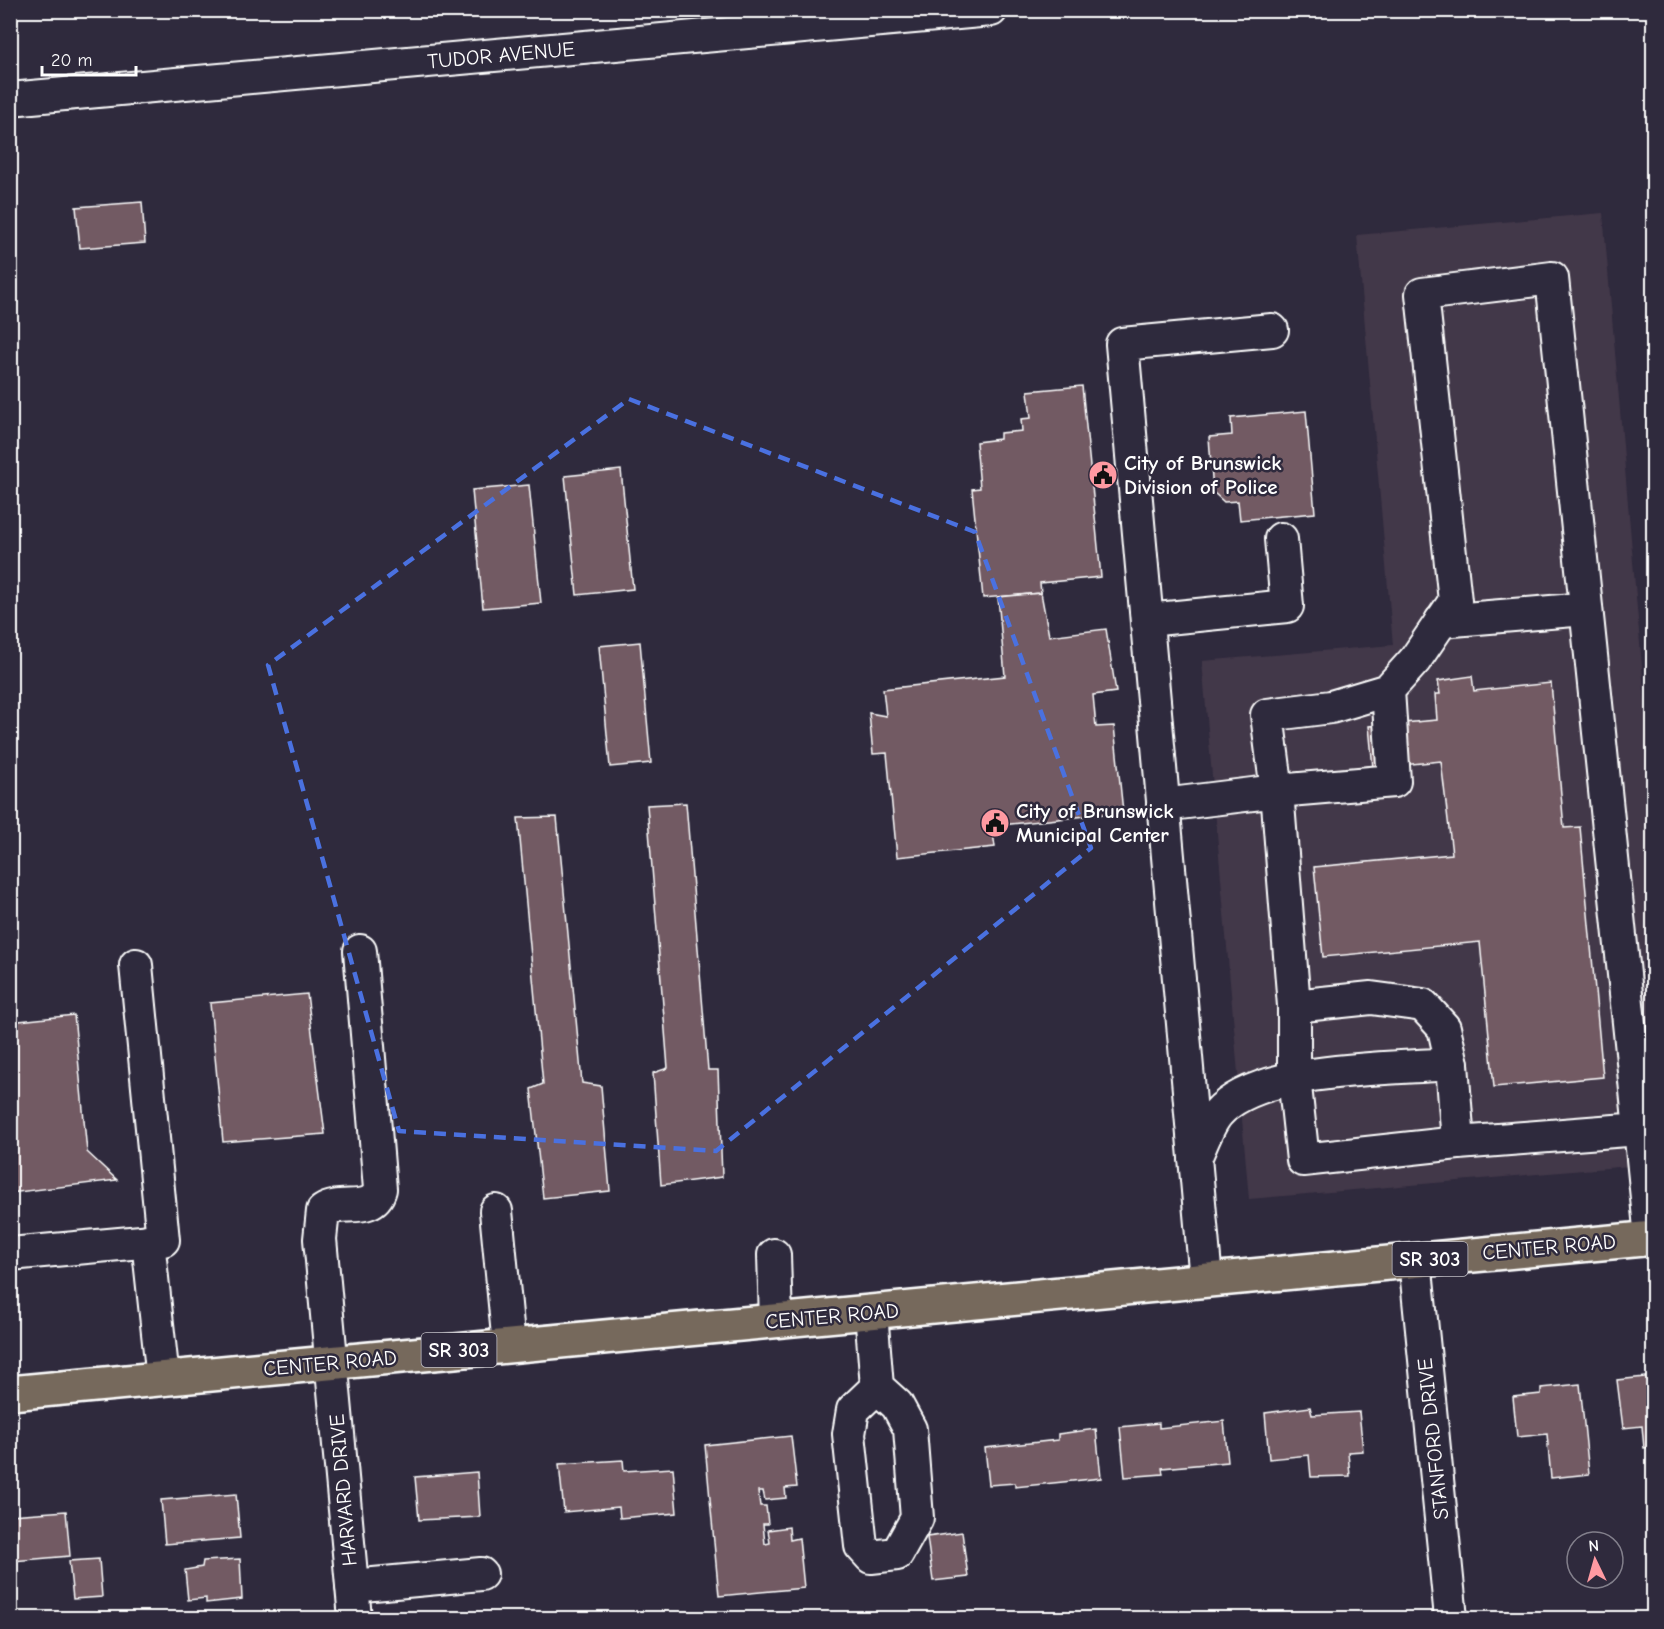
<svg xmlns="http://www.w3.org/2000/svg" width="1664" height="1629" font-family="'Comic Neue',sans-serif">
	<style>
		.built { fill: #433849 }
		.building { fill: #725a64; stroke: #fff; stroke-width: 1.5 }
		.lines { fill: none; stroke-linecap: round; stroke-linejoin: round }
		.minor-casing { stroke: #fff; stroke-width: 36 }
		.major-casing { stroke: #fff; stroke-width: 38 }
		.minor { stroke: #2f2a3d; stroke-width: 32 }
		.major { stroke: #76695c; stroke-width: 33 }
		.marked { fill: none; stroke: #4a71e0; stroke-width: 4.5; stroke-dasharray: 12 8; stroke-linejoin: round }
		.labels { text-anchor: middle; stroke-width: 5; stroke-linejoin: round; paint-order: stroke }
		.shield { fill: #2f2a3d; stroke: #c1bfc5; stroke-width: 1.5 }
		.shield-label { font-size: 20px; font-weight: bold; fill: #fff }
		.street-label { font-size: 21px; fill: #fff; stroke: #2f2a3d }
		.poi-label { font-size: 21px; font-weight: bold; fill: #fff; stroke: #2f2a3d; text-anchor: start }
	</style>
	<rect width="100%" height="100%" fill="#2f2a3d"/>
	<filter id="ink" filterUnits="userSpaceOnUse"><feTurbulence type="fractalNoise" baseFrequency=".0167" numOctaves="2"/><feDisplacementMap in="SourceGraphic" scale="12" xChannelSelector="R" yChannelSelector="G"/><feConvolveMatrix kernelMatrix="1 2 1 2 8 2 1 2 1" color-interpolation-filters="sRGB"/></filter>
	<g filter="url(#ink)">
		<path class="built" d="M1603,213L1653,795V1164L1249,1199L1202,661L1393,645L1357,235Z"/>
		<g class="building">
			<path d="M142,202L145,243L80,248L76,207Z"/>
			<path d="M1082,386L1101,577L1040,583L1041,593L983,598L972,489L980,488L976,442L1000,439V433L1022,431L1021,419L1031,418L1028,391Z"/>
			<path d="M1306,411L1315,513L1240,520L1238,501L1224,502L1213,492L1209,437L1232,435L1231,418Z"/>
			<path d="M621,470L633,589L577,595L565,476Z"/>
			<path d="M529,485L541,603L483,608L472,490Z"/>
			<path d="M1041,593L1049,636L1106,629L1116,692L1093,695L1096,727L1114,726L1123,812L992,826L995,847L897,857L887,753L873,754L869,713L886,716L883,689L1005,676L998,597Z"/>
			<path d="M640,642L651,763L610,767L599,646Z"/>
			<path d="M1472,676L1474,691L1551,683L1564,828L1580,827L1603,1077L1494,1087L1480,942L1323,957L1314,867L1452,854L1441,761L1373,768L1369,726L1437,720L1435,694H1440L1438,681Z"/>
			<path d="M686,803L708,1070H718L722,1177L661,1185L653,1073L668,1068L647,805Z"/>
			<path d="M557,817L582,1083L601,1086L610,1191L543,1198L531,1089L543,1084L518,818Z"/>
			<path d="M307,994L325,1134L223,1142L210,1003Z"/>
			<path d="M74,1015L87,1152L117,1180L10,1193V1022Z"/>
			<path d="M1654,1376V1447L1644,1448L1642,1426L1623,1428L1617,1380Z"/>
			<path d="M1580,1384L1589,1474L1551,1478L1547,1434L1517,1437L1513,1397L1541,1394V1388Z"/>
			<path d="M1310,1407L1312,1415L1359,1412L1363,1451L1348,1452L1350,1476L1311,1477L1309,1455L1269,1459L1265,1413Z"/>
			<path d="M1224,1421L1228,1462L1162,1468L1163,1474L1125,1477L1120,1427L1159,1423V1428Z"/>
			<path d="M1096,1429L1101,1478L1015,1487V1483L989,1485L985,1448L1058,1440V1434Z"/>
			<path d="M791,1436L797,1487L785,1488L786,1498L765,1500L763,1491H758L760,1506H766L768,1524H763L765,1544L770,1543L768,1530L789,1527L790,1540L799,1538L804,1588L719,1596L705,1445Z"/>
			<path d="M623,1460L624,1471L673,1468L677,1513L620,1518L619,1507L564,1512L559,1464Z"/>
			<path d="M477,1472L480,1517L419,1520L415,1477Z"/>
			<path d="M236,1494L240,1538L165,1544L161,1500Z"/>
			<path d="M66,1511L70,1556L13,1561L10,1515Z"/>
			<path d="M962,1532L968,1577L933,1581L927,1537Z"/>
			<path d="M99,1559L102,1597L73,1599L69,1561Z"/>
			<path d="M240,1559L242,1599L206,1603V1598L188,1600L185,1570L202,1567L203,1561Z"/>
		</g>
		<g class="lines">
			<g class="minor-casing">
				<g id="minor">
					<path d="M10,99L991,10"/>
					<path d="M1147,620L1287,606L1281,539"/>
					<path d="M1441,621L1586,609"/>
					<path d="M1163,805L1277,791L1294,1006L1371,998L1423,1005L1444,1028L1452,1064C1392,1069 1259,1066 1218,1113C1208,1124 1202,1144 1195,1158"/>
					<path d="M1294,1006V1077L1303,1160L1458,1143L1640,1129L1552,278L1422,294L1455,601L1415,660L1388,690L1331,707L1267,715L1277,791L1394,781L1388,690"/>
					<path d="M1452,1064L1458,1143"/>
					<path d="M1640,1129L1651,1238"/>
					<path d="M496,1211L509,1346"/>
					<path d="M148,1241L163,1379"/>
					<path d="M10,1254L163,1240L136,965"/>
					<path d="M774,1255L776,1321"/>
					<path d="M1415,1260L1451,1618"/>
					<path d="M1206,1280L1122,344L1272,330"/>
					<path d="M871,1312L877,1387L853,1410L849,1434L861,1546L871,1557L897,1554L917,1518L910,1429L897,1405L877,1387"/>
					<path d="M352,1586L481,1574"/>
					<path d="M355,1618L320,1239L323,1211C341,1199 373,1215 380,1189L360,951"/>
				</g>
			</g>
			<g class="major-casing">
				<path id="major" d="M10,1393L1654,1238"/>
			</g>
			<use href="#minor" class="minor"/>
			<use href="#major" class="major"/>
		</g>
	</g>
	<path class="marked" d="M629,399L975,532L1091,848L716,1151L399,1131L268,665Z"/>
	<defs>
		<g id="civic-disc" transform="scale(1.5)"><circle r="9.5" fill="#ff9aa2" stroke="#2f2a3d"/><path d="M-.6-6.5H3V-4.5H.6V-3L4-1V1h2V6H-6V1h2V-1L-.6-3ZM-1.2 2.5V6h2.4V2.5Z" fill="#111"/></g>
	</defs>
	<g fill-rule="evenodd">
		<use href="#civic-disc" x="1103" y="475"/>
		<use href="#civic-disc" x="995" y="823"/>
	</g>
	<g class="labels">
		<g class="shield">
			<rect x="1392.5" y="1242" width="75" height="34" rx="4.5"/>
			<rect x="421.5" y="1333" width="75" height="34" rx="4.5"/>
		</g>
		<g class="shield-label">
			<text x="1430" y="1266">SR 303</text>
			<text x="459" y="1357">SR 303</text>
		</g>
		<g class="street-label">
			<text transform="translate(501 55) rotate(-5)" y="7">TUDOR AVENUE</text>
			<text transform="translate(1549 1247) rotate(-5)" y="7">CENTER ROAD</text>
			<text transform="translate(832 1316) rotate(-5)" y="7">CENTER ROAD</text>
			<text transform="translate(330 1363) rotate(-5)" y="7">CENTER ROAD</text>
			<text transform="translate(1433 1439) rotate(-96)" y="7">STANFORD DRIVE</text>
			<text transform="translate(343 1490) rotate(-95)" y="7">HARVARD DRIVE</text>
		</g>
		<g class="poi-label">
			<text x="1124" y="470">City of Brunswick<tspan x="1124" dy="24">Division of Police</tspan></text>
			<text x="1016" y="818">City of Brunswick<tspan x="1016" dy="24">Municipal Center</tspan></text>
		</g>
	</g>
	<rect width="1664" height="1629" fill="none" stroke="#2f2a3d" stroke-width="36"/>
	<rect x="18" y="18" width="1628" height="1593" fill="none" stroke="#fff" stroke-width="2" filter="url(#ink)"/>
	<g transform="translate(1595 1560) rotate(355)"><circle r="28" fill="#2f2a3d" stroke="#827f8b" stroke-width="1.5"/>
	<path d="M0-4.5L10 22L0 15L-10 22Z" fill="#ff9aa2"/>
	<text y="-9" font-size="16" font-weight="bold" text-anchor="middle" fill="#ffffff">N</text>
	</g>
	<path d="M42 66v9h94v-9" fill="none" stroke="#ffffff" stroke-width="3"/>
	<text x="51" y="66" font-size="18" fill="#ffffff" stroke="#2f2a3d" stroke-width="4.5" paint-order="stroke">20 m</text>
</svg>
